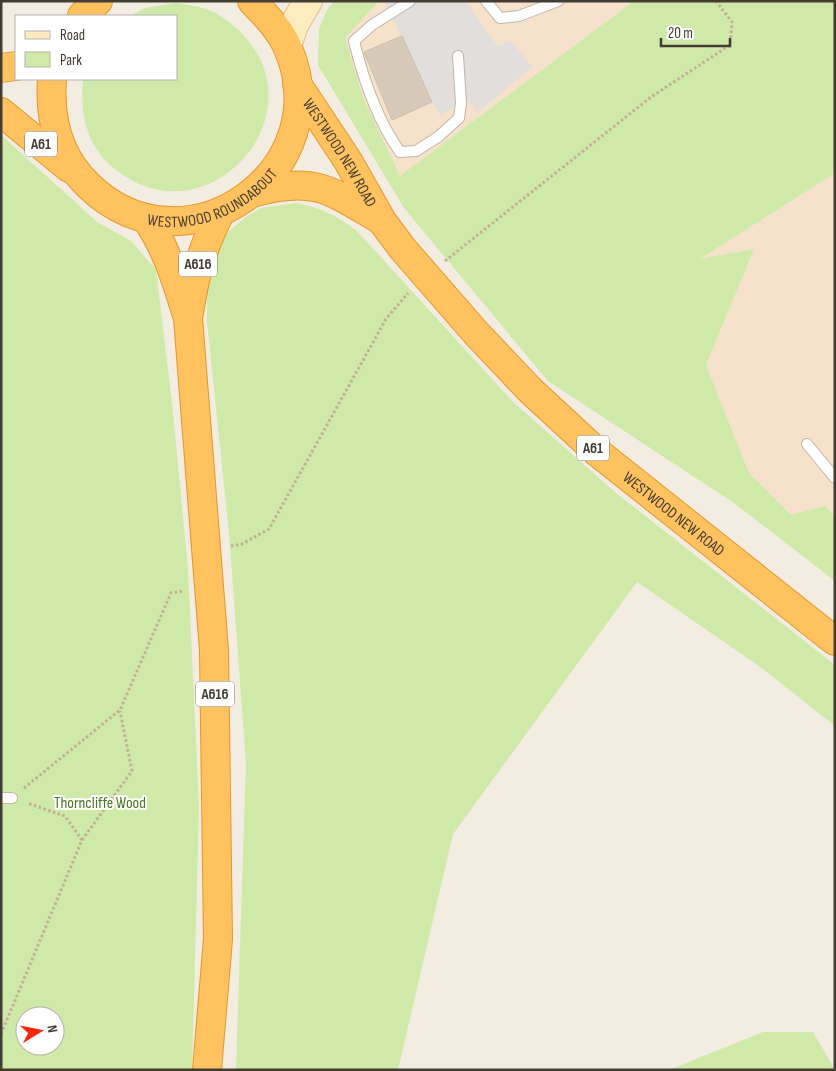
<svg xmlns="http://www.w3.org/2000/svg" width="836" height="1071" font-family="'Sofia Sans Condensed',sans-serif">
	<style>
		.commercial { fill: #f6e1ca }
		.green { fill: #cee9a8; fill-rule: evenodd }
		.parking { fill: #e2dedb }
		.building { fill: #d7caba; stroke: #cfbeaa }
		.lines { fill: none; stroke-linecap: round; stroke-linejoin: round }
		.lane-casing { stroke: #c0b6a7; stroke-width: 12 }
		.secondary-casing { stroke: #d8c191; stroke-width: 30 }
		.highway-casing { stroke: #e3962a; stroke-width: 30 }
		.path { stroke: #c0ae95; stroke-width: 3; stroke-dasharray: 2.5 2.5; stroke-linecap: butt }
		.lane { stroke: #fff; stroke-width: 10 }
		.secondary { stroke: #ffecbe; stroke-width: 28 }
		.highway { stroke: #ffc25f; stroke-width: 28 }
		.labels { text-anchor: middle; stroke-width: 4; stroke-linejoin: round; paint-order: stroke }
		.shield { fill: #fff; stroke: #7b7670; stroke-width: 1 }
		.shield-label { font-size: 15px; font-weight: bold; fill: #433c32 }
		.street-label { font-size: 16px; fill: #433c32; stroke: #fff }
		.park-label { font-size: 16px; fill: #477624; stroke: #fff }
	</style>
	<rect width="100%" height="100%" fill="#f2ece1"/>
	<g class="commercial">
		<path d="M344,1H634L402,175L417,200L323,74Z"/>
		<path d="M835,173V516L825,506L791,515L749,474L706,365L754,249L699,260Z"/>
	</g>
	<g class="green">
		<path d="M334,1H379L345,38L363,98L400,176L634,1H835V173L700,259L754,249L706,365L749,473L791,515L825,506L835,516V581L734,503L548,381L404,208L318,65L319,29L326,12Z"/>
		<path d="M176,3C186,5 197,6 206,9C221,14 235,26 245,37C318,118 206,241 116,170C86,146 80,115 83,79H176V16H130L145,8Z"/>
		<path d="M1,135L97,222L131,241L156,270L172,403L188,569L199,807L192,1070H1ZM25,1016H55V1046H25Z"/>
		<path d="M296,203C319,207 337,216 356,230L513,402L616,493L835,665V726L759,666L637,582L453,834L398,1070H236L246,763L229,533L207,321V275L214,251L229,231L246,217L261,208Z"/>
		<path d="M763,1032H813L835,1070H669Z"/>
	</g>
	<path class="parking" d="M384,1H466L498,47L510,40L533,67L477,112L467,99L440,116Z"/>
	<path class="building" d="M402,36L432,102L392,120L364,52Z"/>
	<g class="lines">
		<g class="lane-casing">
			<g id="lane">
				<path d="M410,1L372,25L354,41C363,78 378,121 400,152L416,151L438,137L459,118L461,103L458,56"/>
				<path d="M486,1L500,18L519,16L558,1"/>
				<path d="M807,444L835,478"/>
				<path d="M1,798H12"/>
			</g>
		</g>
		<g class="secondary-casing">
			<path id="secondary" d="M287,46L294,25L308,1"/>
		</g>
		<g class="highway-casing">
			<g id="highway">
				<path d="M82,16L98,1"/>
				<path d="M1,68L16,66"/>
				<path id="s1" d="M52,79C49,119 59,158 89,186C187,280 342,169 287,46C279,28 265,15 252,1"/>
				<path id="s2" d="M297,84L348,161L382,221L402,248L476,333L530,390L597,452L835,641"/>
				<path d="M1,112L69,168"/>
				<path d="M255,192C315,176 330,190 381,220"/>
				<path d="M146,218C167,249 177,283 188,318L214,650L218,939L207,1070"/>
				<path d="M189,313C195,273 202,249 220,213"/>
			</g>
		</g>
		<g class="path">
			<path d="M445,261L651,97L730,45L732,22L716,1"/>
			<path d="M231,546L242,544L269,529L386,319L408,293"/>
			<path d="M24,788L120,710L171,593L184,591"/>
			<path d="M82,840L132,771L120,711"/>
			<path d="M1,1034L82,840L65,816L27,803"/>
		</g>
		<use href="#lane" class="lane"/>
		<use href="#secondary" class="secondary"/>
		<use href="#highway" class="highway"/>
	</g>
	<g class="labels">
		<g class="shield">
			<rect x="25" y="131.5" width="32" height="25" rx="4"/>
			<rect x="179" y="251.5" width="38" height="25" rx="4"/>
			<rect x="577" y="435.5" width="32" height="25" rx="4"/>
			<rect x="196" y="681.5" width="38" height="25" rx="4"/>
		</g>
		<g class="shield-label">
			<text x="41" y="149">A61</text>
			<text x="198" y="269">A616</text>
			<text x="593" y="453">A61</text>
			<text x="215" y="699">A616</text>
		</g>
		<g class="street-label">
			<text dy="6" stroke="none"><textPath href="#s2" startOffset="81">WESTWOOD NEW ROAD</textPath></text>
			<text dy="6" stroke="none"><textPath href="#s1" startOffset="256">WESTWOOD ROUNDABOUT</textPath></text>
			<text dy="6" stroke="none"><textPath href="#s2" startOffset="576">WESTWOOD NEW ROAD</textPath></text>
		</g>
		<g class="park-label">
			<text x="100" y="808">Thorncliffe Wood</text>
		</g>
	</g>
	<rect width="836" height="1071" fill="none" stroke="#433c32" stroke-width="5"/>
	<rect x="15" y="15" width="162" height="65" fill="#ffffff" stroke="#b4b1ad"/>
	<rect x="25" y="31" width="25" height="8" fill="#ffecbe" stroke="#b4b1ad"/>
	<text x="60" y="40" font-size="15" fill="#433c32">Road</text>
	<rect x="25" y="52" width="25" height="15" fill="#cee9a8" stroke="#b4b1ad"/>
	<text x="60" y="65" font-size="15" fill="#433c32">Park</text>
	<g transform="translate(40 1031) rotate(80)"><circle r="24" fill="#ffffff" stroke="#b4b1ad"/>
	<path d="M0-4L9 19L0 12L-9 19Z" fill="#ff240b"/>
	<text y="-8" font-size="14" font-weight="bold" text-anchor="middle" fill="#433c32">N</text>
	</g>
	<path d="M661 38v8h69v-8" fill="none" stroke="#433c32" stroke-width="2.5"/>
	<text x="668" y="38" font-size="15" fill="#433c32" stroke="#ffffff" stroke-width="4" paint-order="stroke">20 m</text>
</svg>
